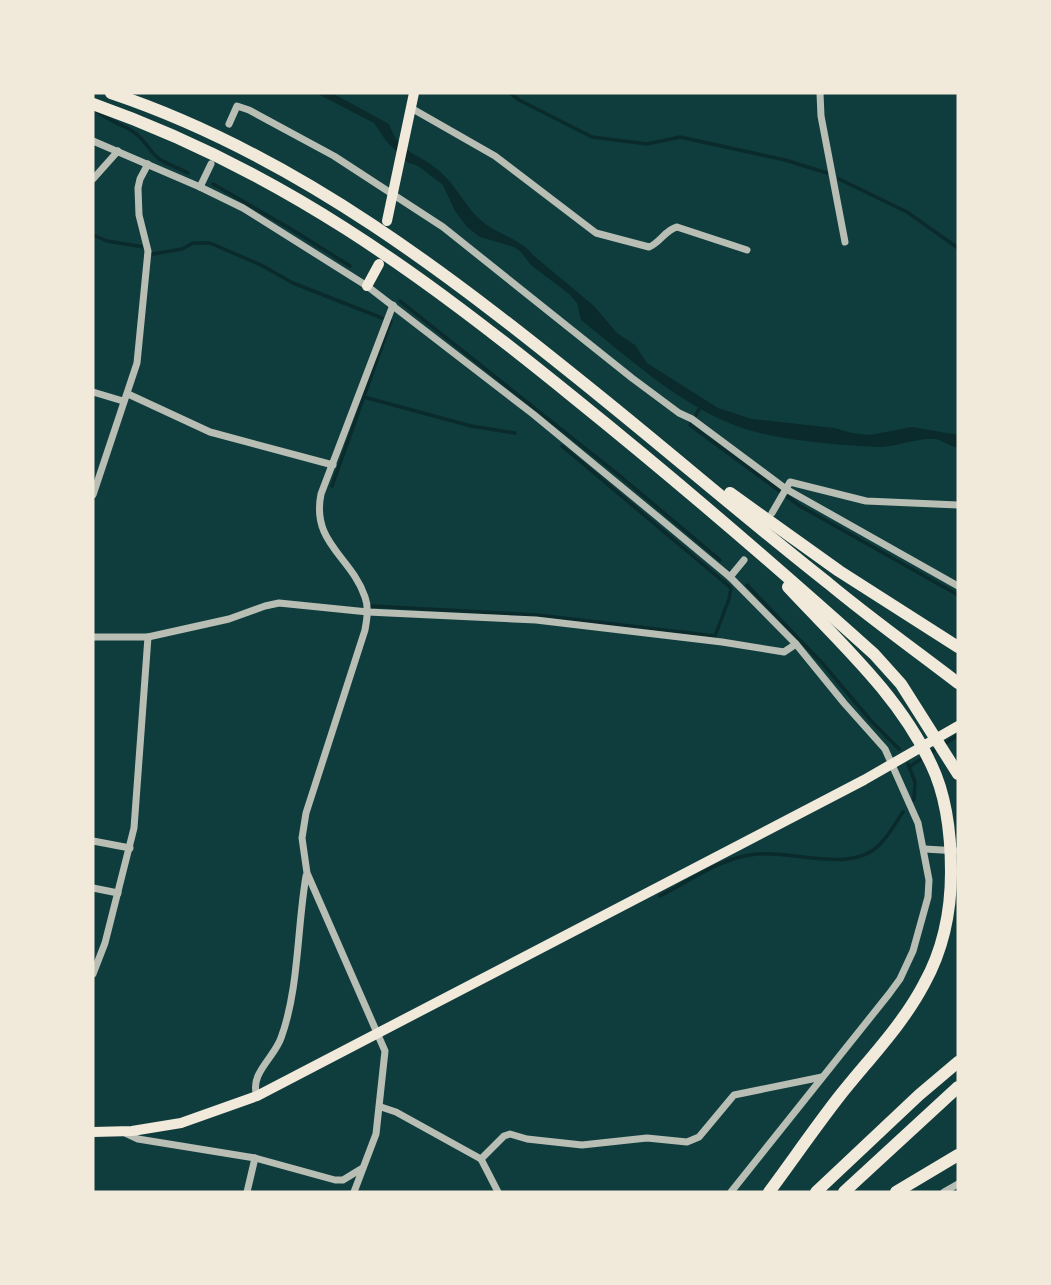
<svg xmlns="http://www.w3.org/2000/svg" width="1051" height="1285" font-family="Barlow,sans-serif">
	<style>
		.water { fill: #0a2a2b }
		.lines { fill: none; stroke-linecap: round; stroke-linejoin: round }
		.stream { stroke: #0a2a2b; stroke-width: 3.5 }
		.minor { stroke: #b8beb3; stroke-width: 7 }
		.secondary { stroke: #f1e9da; stroke-width: 10 }
		.motorway { stroke: #f1e9da; stroke-width: 12 }
	</style>
	<rect width="100%" height="100%" fill="#0f3d3e"/>
	<path class="water" d="M316,93H332L389,124C400,155 416,151 438,170C457,185 465,208 484,223C499,235 521,239 533,255L594,306L617,333L635,345L647,363L718,408L752,419L835,428L852,433L870,435L912,427L958,435V448C949,446 943,440 934,439C914,438 895,448 876,447C835,445 771,440 734,425C676,402 629,358 581,320L577,303L569,294L531,265L521,252L514,247L480,237L467,227L455,211L443,185L418,166L407,162L387,142L374,123Z"/>
	<g class="lines">
		<g class="stream">
			<path d="M510,93L519,100L592,137L647,144L680,137L785,160L827,173"/>
			<path d="M97,111C107,121 123,124 135,133C146,141 150,152 158,158C166,164 179,168 188,173"/>
			<path d="M839,179L907,212L958,248"/>
			<path d="M213,184L291,229L350,266"/>
			<path d="M93,235L107,241L144,247"/>
			<path d="M153,254L182,249L193,243H210L261,265L293,283L382,318"/>
			<path d="M400,301L620,476L720,560"/>
			<path d="M364,397L471,426L515,433"/>
			<path d="M696,415L701,405"/>
			<path d="M691,423L690,425L800,506L958,595"/>
			<path d="M562,446L731,588L729,599L715,636"/>
			<path d="M332,486L391,321"/>
			<path d="M747,585L823,664L872,722L899,749"/>
			<path d="M371,606L537,615L715,636L714,638"/>
			<path d="M908,764L915,782L914,800"/>
			<path d="M909,767L958,735"/>
			<path d="M660,896C691,880 722,857 757,854C794,850 853,875 881,843C890,834 896,822 903,812"/>
		</g>
		<g class="minor">
			<path d="M820,93L821,116L845,242"/>
			<path d="M411,108L495,156L596,233L649,247C660,243 665,230 677,227L747,250"/>
			<path d="M229,124L237,106L249,110L334,156L443,227L632,378L679,413L692,419L786,489L958,586"/>
			<path d="M93,141L200,187L243,208L367,286L533,414L658,517L730,577L796,644L844,703L885,749L918,823L929,880L928,897L913,951L900,979L889,994L731,1192"/>
			<path d="M93,179L118,151"/>
			<path d="M200,187L211,164"/>
			<path d="M93,392L123,401"/>
			<path d="M128,394L210,432L333,465"/>
			<path d="M93,495L137,363L148,251L139,215L138,188L140,179L148,164"/>
			<path d="M772,513L790,482L866,501L958,505"/>
			<path d="M730,577L744,560"/>
			<path d="M93,637H148L229,619L265,606L279,603L368,612L536,620L722,642L784,652L796,644"/>
			<path d="M93,841L130,848"/>
			<path d="M925,849L958,851"/>
			<path d="M93,888L118,893"/>
			<path d="M93,974L105,943L134,828L148,637"/>
			<path d="M257,1096C249,1074 274,1058 281,1038C299,989 297,928 306,876"/>
			<path d="M381,1107L396,1112L481,1159L498,1192"/>
			<path d="M123,1132L138,1139L255,1158L335,1180H343L361,1169"/>
			<path d="M481,1159L504,1136L510,1134L527,1139L582,1145L647,1138L687,1142L699,1137L734,1095L822,1077"/>
			<path d="M247,1192L255,1158"/>
			<path d="M354,1192L376,1134L385,1051L307,873L302,838L306,813L365,630C367,618 369,608 365,597C351,556 311,543 321,494L393,305"/>
			<path d="M944,1192L958,1184"/>
		</g>
		<g class="secondary">
			<path d="M387,221L414,93"/>
			<path d="M367,286L379,264"/>
			<path d="M93,1132L132,1131L181,1123L257,1096L864,780L958,726"/>
		</g>
		<g class="motorway">
			<path d="M111,93C299,156 455,279 607,402C681,462 753,524 828,583C870,618 915,650 958,683"/>
			<path d="M93,104C280,170 420,273 573,397C676,480 776,566 874,654L901,684L958,774"/>
			<path d="M730,493L839,571L958,647"/>
			<path d="M769,1192C792,1161 814,1129 838,1098C867,1061 902,1026 924,984C943,950 951,911 951,872C951,836 947,797 931,764C899,695 839,642 788,587"/>
			<path d="M816,1192L919,1095L958,1062"/>
			<path d="M844,1192L958,1087"/>
			<path d="M896,1192L958,1155"/>
		</g>
	</g>
	<rect width="1051" height="1285" fill="none" stroke="#f1e9da" stroke-width="189"/>
</svg>
